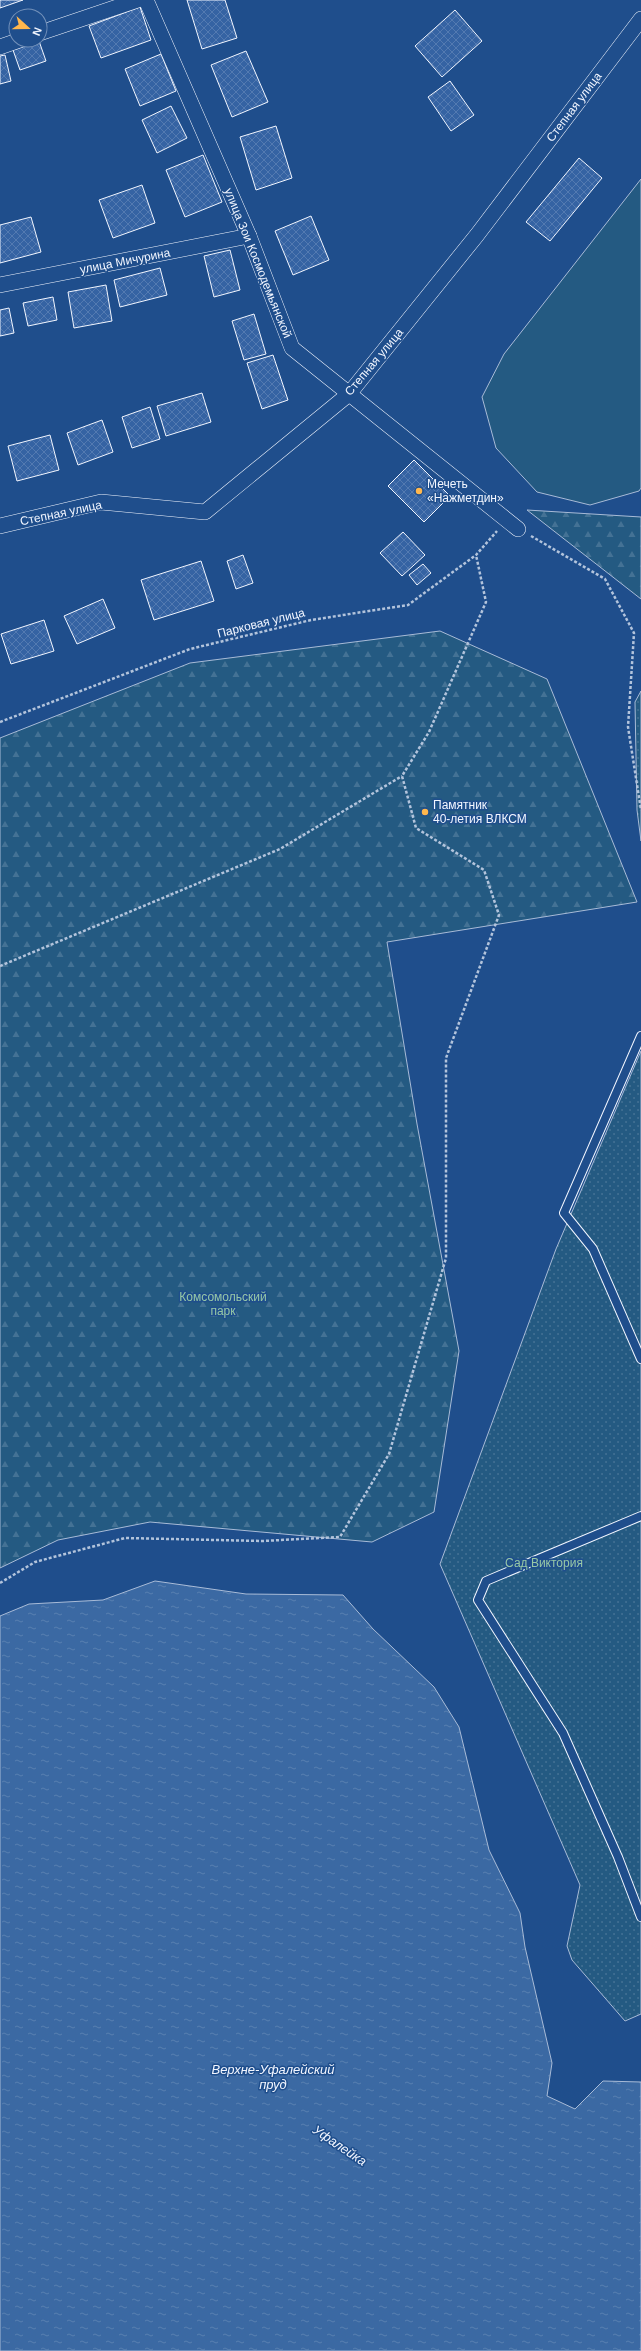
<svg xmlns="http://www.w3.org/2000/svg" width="641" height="2351" font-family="Arial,sans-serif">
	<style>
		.forest { fill: url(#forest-firs); stroke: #a8bbd7 }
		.garden { fill: url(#garden-dots); stroke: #a8bbd7 }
		.pitch { fill: #245a82; stroke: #a8bbd7 }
		.water { fill: url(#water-ripples); stroke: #a8bbd7 }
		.building { fill: url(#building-cross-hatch); stroke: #f2f6ff }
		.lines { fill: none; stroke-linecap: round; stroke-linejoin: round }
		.service-casing { stroke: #f2f6ff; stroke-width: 10 }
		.minor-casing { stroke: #f2f6ff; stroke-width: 16 }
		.path { stroke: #b3c4dc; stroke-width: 2.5; stroke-dasharray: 3 2; stroke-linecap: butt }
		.service { stroke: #1f4e8c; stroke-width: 8 }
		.minor { stroke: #1f4e8c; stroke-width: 15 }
		.poi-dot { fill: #ffb74d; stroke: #1f4e8c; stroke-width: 1.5 }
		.labels { text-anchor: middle; stroke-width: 3; stroke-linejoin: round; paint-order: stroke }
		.street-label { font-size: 12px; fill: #f2f6ff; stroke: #1f4e8c }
		.poi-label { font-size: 12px; fill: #f2f6ff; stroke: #1f4e8c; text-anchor: start }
		.park-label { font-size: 12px; fill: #97c8a6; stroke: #1f4e8c }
		.water-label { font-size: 13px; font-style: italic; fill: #f2f6ff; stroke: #1f4e8c }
	</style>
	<defs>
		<pattern id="forest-firs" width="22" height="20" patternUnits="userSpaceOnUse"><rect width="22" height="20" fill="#245a82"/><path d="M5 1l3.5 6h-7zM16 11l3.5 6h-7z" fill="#447295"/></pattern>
		<pattern id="garden-dots" width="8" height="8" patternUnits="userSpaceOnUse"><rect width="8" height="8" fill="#245a82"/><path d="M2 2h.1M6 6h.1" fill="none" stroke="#447295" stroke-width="1.8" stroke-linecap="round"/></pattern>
		<pattern id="water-ripples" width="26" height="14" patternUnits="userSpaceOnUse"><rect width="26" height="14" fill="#3b69a3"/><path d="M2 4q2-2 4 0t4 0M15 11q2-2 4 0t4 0" fill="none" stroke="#587fb1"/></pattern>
		<pattern id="building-cross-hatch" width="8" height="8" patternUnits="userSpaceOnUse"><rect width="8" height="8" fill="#3563a3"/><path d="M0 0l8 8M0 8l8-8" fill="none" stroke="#537ab1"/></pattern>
	</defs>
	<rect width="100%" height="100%" fill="#1f4e8c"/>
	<g class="forest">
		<path d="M527,510L641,517V599Z"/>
		<path d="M440,631L547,679L637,902L387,942L417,1124L459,1351L434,1512L372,1542L150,1522L58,1540L0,1568V738L190,663Z"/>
	</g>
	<g class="garden">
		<path d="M641,691V841L637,810L635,702Z"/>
		<path d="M641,1051V2014L625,2021L572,1960L567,1946L580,1885L440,1564L556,1249Z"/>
	</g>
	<path class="pitch" d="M641,179V488L639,491L590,505L537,492L496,448L482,397L504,354Z"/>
	<path class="water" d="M155,1581L246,1594L343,1595L373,1629L434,1687L459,1727L489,1850L520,1913L525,1947L552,2063L547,2096L575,2109L603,2081L641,2082V2351H0V1616L29,1604L103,1600Z"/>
	<g class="building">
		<path d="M0,0H23L0,8Z"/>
		<path d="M187,0H225L237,38L202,49Z"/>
		<path d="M140,7L151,40L101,58L89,26Z"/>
		<path d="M455,10L482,41L442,77L415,46Z"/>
		<path d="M39,41L46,61L20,70L13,50Z"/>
		<path d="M246,51L268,102L232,117L211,65Z"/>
		<path d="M161,54L176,91L140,106L125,69Z"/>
		<path d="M5,55L11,81L0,84V56Z"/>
		<path d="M450,81L474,115L451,131L428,97Z"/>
		<path d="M171,106L187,138L157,153L142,120Z"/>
		<path d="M276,126L292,178L256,190L240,137Z"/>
		<path d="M203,155L222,202L185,217L166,170Z"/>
		<path d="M579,158L602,178L550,241L526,222Z"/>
		<path d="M142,185L155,223L113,238L99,200Z"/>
		<path d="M311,216L329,260L293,275L275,231Z"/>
		<path d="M31,217L41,252L0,263V225Z"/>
		<path d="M230,250L240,290L214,297L204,256Z"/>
		<path d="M160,268L167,295L120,307L114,280Z"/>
		<path d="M106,285L112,321L74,328L68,292Z"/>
		<path d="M53,297L57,320L28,326L23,303Z"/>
		<path d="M9,308L14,333L0,336V310Z"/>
		<path d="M254,314L266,354L244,360L232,321Z"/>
		<path d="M273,355L288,400L262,409L247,363Z"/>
		<path d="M202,393L211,422L166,436L157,406Z"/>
		<path d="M150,407L160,439L132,448L122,417Z"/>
		<path d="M102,420L113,452L78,465L67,433Z"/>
		<path d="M50,435L59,470L17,481L8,446Z"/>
		<path d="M414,460L450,496L424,522L388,486Z"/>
		<path d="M403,532L425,555L402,576L380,553Z"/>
		<path d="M243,555L253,583L236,589L227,561Z"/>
		<path d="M201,561L214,601L154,620L141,580Z"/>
		<path d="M423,564L431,573L417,585L409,575Z"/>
		<path d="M103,599L115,628L77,644L64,616Z"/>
		<path d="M44,620L54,651L11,664L1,634Z"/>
	</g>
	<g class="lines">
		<g class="service-casing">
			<g id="service">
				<path d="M641,1036L564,1213L593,1249L641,1359"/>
				<path d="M641,1516L486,1581L478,1600L563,1733L618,1857L641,1917"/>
			</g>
		</g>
		<g class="minor-casing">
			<g id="minor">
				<path d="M146,0L249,236L292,348L518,529"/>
				<path d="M40,33L138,0"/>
				<path d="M0,47L20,40"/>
				<path d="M0,285L249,236"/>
				<path d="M0,526L101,502L205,512L349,394L477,235L641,19"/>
			</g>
		</g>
		<g class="path">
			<path d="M531,536L605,579L634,633L628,727L641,810"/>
			<path d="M0,722L190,649L311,620L408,605L476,555L497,531"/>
			<path d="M0,966L280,849L402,776"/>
			<path d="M0,1583L35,1562L125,1538L262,1541L340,1537L389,1454L446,1258V1058L499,915L484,870L416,828L402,776L429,732L486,602L476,555"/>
		</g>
		<use href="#service" class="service"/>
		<use href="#minor" class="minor"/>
	</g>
	<g class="poi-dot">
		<circle cx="419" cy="491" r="4"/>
		<circle cx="425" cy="812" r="4"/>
	</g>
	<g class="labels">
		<g class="street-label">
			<text transform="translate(574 107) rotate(-53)" y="4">Степная улица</text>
			<text transform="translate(125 261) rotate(-11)" y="4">улица Мичурина</text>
			<text transform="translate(258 263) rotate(68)" y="4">улица Зои Космодемьянской</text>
			<text transform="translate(374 362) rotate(-50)" y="4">Степная улица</text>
			<text transform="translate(61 513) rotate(-12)" y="4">Степная улица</text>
			<text transform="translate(261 623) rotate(-14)" y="4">Парковая улица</text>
		</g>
		<g class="poi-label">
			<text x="427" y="488">Мечеть<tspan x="427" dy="14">«Нажметдин»</tspan></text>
			<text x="433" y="809">Памятник<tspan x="433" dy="14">40-летия ВЛКСМ</tspan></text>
		</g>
		<g class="park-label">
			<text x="223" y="1301">Комсомольский<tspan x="223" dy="14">парк</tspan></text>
			<text x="544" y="1567">Сад Виктория</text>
		</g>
		<g class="water-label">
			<text x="273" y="2074">Верхне-Уфалейский<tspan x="273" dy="15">пруд</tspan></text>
			<text transform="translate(340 2145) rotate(34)" y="5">Уфалейка</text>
		</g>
	</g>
	<g transform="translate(28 28) rotate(111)"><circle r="19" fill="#1f4e8c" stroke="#7391ba"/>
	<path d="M0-3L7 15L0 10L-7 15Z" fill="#ffb74d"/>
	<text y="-6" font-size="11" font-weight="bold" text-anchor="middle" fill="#f2f6ff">N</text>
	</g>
</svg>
